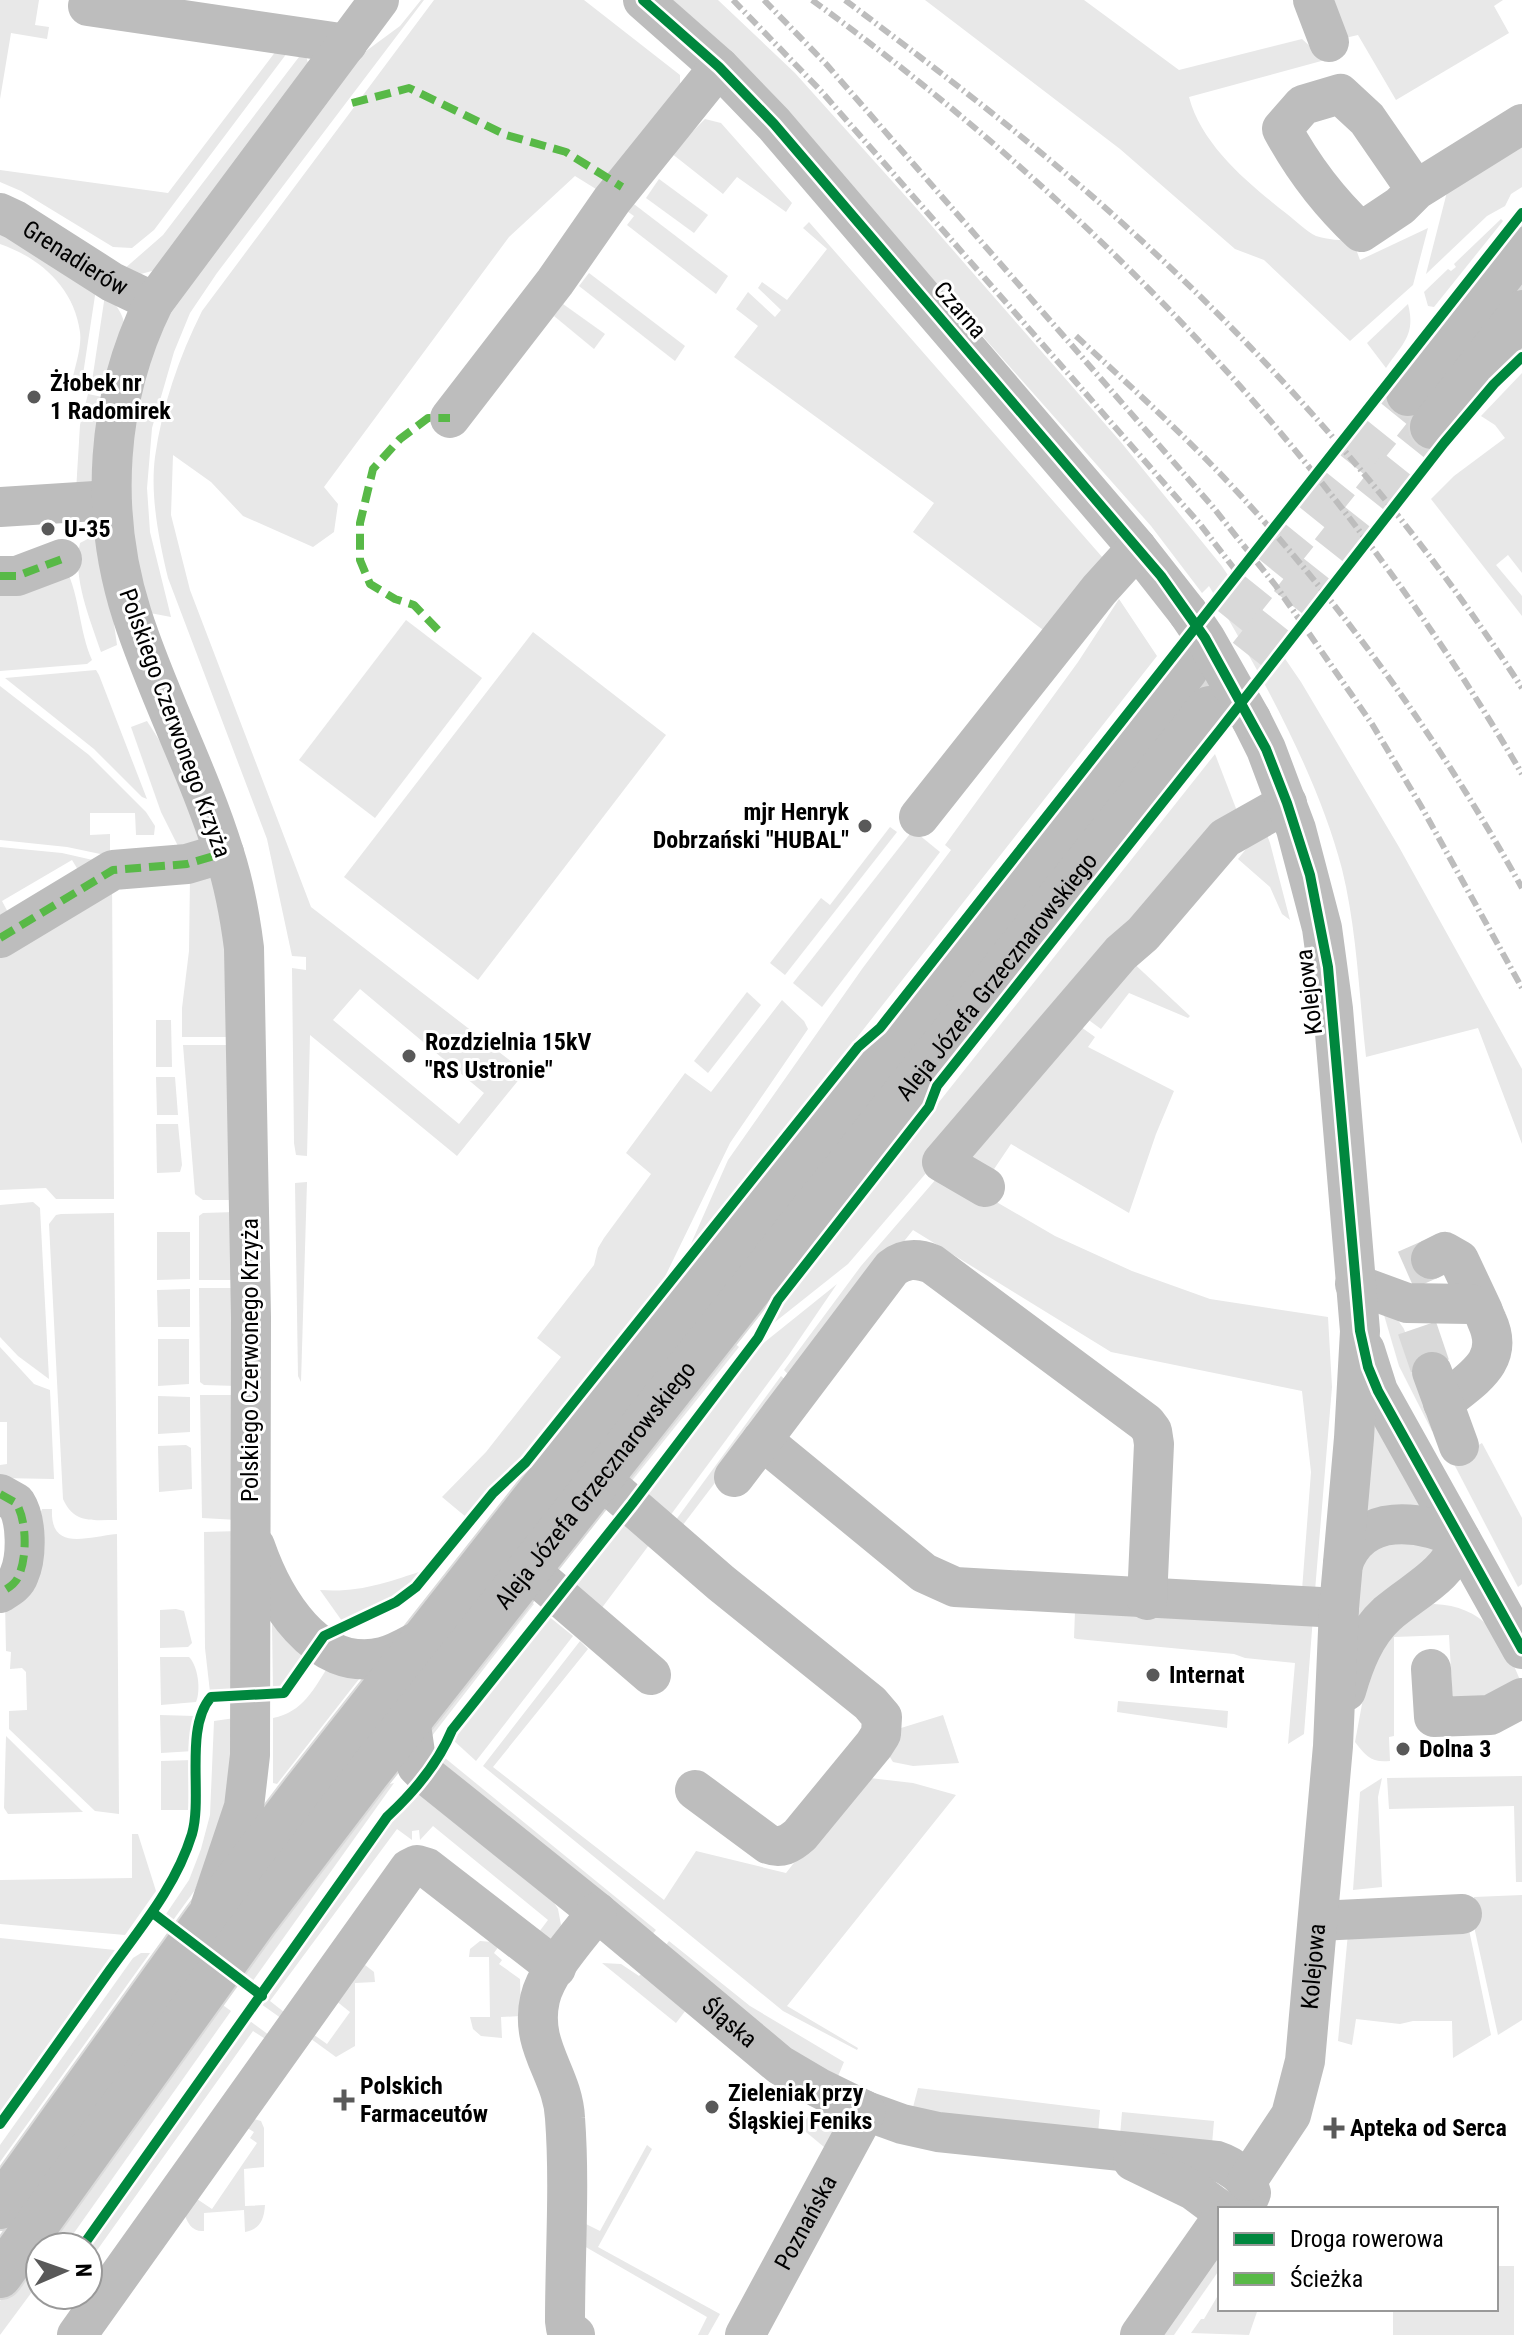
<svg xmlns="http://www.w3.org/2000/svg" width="1522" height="2335" font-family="'Roboto Condensed',sans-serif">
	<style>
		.green { fill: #e8e8e8; fill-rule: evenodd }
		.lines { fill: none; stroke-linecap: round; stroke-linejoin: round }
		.minor-tunnel { stroke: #d9d9d9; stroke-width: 40; stroke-dasharray: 40 20; stroke-linecap: butt }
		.major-tunnel { stroke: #d9d9d9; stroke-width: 44; stroke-dasharray: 44 22; stroke-linecap: butt }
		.major-casing { stroke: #dbdbdb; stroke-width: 48 }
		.minor { stroke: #bdbdbd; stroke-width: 40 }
		.major { stroke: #bdbdbd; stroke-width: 44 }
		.rail { stroke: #bdbdbd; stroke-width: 6; stroke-dasharray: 12 4 2 4; stroke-linecap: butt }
		.minor-bridge { stroke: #bdbdbd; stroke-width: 40 }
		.quiet { stroke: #58b947; stroke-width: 8; stroke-dasharray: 16 8; stroke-linecap: butt }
		.cycleway-casing { stroke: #fff; stroke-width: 15 }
		.cycleway { stroke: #00873e; stroke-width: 10 }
		.poi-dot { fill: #595959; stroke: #fff; stroke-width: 3 }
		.labels { text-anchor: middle; stroke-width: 6; stroke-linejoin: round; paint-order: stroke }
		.street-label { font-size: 24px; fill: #000; stroke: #fff }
		.poi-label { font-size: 24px; font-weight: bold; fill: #000; stroke: #fff; text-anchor: start }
	</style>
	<rect width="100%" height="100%" fill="#fff"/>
	<g class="green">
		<path d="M0,0H39L35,25L49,27L47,39L11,33L0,99Z"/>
		<path d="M421,0H424L217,273L190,313L174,352L152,428L147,488L150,532L171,617L150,613L133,554L128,467L141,382L177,296L362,54L400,26Z"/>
		<path d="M434,0H584L680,75V85L604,194L575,176L509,237L324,487L338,504L334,532L313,547L243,516L211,482L173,455L171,515L190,590L311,907L525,1072L457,1156L310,1035L307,1156L296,1155L294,1143L292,968L306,970V957L292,956L267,839L168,578C159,540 150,496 155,457C162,406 179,357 202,311ZM360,989L484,1093L459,1124L333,1020Z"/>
		<path d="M673,0H718L795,73L910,201L1120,441L1221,565L1301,682L1399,847L1522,1069V1144L1478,1028L1366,1057C1359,995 1357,930 1342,869C1317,773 1259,671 1209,586L1202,593L1151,526L790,119Z"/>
		<path d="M925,0H1084L1179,70L1302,39L1325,60L1189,97C1202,146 1249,184 1287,214C1296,221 1306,231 1316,236C1328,240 1341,240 1353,241L1360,260L1428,228L1413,285L1350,341L1264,260L1235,249L1120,149Z"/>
		<path d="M1333,0H1503L1494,6L1509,33L1396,100L1358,35L1345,38Z"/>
		<path d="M279,47L290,49L154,230L132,248L113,247L21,191L0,182V170L168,193Z"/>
		<path d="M302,53L306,56L308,63L163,268L137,275L123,270L163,235Z"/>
		<path d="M705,119L721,123L792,203L786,212L737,177L723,194L671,153Z"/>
		<path d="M1522,143V187L1511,194L1505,206L1487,216L1426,274L1448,188Z"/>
		<path d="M659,179L708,215L694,233L646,198Z"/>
		<path d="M626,198L728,276L716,294L627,225L634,216L621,207Z"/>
		<path d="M1501,219L1503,221L1434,307L1428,306L1424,292L1448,269L1451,271L1456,267L1454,264Z"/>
		<path d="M809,222L1110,566L1051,636L913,532L934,503L734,357L758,326L736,309L748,292L775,317L781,310L758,288L762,282L787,300L827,249L803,228Z"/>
		<path d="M0,229L96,289L82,381H72C75,366 82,347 80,332C74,287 40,258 0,244Z"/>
		<path d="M589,273L685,346L675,361L579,286Z"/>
		<path d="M105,295C139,322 121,348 112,384L92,381Z"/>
		<path d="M563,304L605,334L594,349L554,316Z"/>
		<path d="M1408,304C1416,335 1403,343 1386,368L1367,343Z"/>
		<path d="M1522,373V573L1508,555L1496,565L1522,596V616L1431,499L1454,476L1505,438L1495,425L1481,416Z"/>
		<path d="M88,394L107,398L97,488L76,491L80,425Z"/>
		<path d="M101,532L117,645L101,652C90,619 72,577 80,543Z"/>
		<path d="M66,569C80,597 79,631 92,660L87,664L0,671V588Z"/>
		<path d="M1119,599L1157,656L686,1255L728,1160L862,969L951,850L945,845L1078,662Z"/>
		<path d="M406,620L482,678L375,818L299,760Z"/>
		<path d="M533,632L666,735L478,980L344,877Z"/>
		<path d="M96,670L99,675L147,799L142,797L94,749L5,678Z"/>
		<path d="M0,686L89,755L146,812L155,826L154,835H136L135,813H90V835L110,834V856L67,847L0,840Z"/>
		<path d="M147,721L180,773L207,838L181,852L161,812L131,727Z"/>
		<path d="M1215,754L1237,811L848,1264L770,1326L782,1300Z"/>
		<path d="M890,827L897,832L785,975L770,963L821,898L830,905Z"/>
		<path d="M913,830L940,852L822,1007L793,983Z"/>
		<path d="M1258,834L1267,835L1270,843L1290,920L1282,914L1270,887L1238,859Z"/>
		<path d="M0,847L62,853L106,863L83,878L72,860L2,901L12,920L0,927Z"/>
		<path d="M219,875L234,1037H182V1008L189,951L190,876Z"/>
		<path d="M112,877L114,1199H56L46,1188L0,1190V945Z"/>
		<path d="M1128,958L1190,1016L1188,1018L1129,993L1101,1029L1086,1018Z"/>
		<path d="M747,992L761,1005L708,1073L694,1061Z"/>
		<path d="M782,1000L804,1021L808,1029L730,1143L659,1289L526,1458L466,1517L442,1497L486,1452L561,1357L537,1338L594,1265L598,1248L604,1238L651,1174L626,1153L685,1073L711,1092Z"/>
		<path d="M156,1020H171L172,1067H156Z"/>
		<path d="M1081,1027L1095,1037L1088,1047L1174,1091L1156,1134L1129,1213L1011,1144L988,1178L963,1163Z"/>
		<path d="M183,1045H233L235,1200H203L195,1194Z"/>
		<path d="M156,1077H175L178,1115H157Z"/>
		<path d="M156,1124H178L182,1165L180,1172L157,1173Z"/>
		<path d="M943,1171L1055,1236L1132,1271L1210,1299L1328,1317L1332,1387L1315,1591L1302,1590L1311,1472L1302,1391L1111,1352L913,1230L793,1380L784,1370L861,1266Z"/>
		<path d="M307,1182L301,1382L298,1376L295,1183Z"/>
		<path d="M33,1202L40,1208L49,1379L18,1356L0,1337V1205Z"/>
		<path d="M235,1212V1280H199V1216L203,1213Z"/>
		<path d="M114,1213L117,1520C92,1520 74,1524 63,1499L49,1224L56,1215L61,1214Z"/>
		<path d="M157,1232H190V1279L157,1280Z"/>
		<path d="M837,1284L788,1356L664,1524L638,1501L761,1345Z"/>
		<path d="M199,1288H236L237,1386L204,1385L200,1382Z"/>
		<path d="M190,1289V1327H158L157,1290Z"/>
		<path d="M1384,1315L1395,1316L1404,1329L1435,1422L1432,1431L1399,1366Z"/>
		<path d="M158,1339H189V1384L158,1386Z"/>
		<path d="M730,1339L739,1347L627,1487L618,1481Z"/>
		<path d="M0,1347L34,1384L50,1390L54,1479L0,1478V1465L7,1464V1422H0Z"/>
		<path d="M781,1376L790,1384L676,1534L670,1528Z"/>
		<path d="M200,1395H238V1520L202,1518Z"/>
		<path d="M158,1396L190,1397V1432L158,1434Z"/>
		<path d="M1371,1418L1420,1506L1360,1525Z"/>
		<path d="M1482,1443L1522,1518V1584L1518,1587L1455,1466V1458Z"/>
		<path d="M186,1445L191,1448L192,1489L159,1492L158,1446Z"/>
		<path d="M42,1509H52C50,1552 86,1537 117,1534L119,1814L95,1811L9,1729V1711L27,1710L26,1672L22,1668L10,1669L11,1652L6,1651L5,1602Z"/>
		<path d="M629,1513L655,1537L598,1613L569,1589Z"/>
		<path d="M240,1531L241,1690L210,1692L205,1648L204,1532Z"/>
		<path d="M1390,1537L1441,1546L1356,1624L1353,1571Z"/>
		<path d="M425,1570L401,1595L342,1621L320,1590C360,1593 388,1582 425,1570Z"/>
		<path d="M526,1598L534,1604L428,1741V1727Z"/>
		<path d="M1434,1604C1483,1606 1503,1637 1520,1680L1485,1700L1453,1706L1449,1635L1394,1637V1736L1389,1737L1390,1761C1371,1763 1366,1756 1355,1742L1369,1666L1412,1610Z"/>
		<path d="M176,1609L184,1611L192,1643L188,1647L160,1648V1610Z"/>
		<path d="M1075,1611L1313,1617L1304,1734L1288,1744L1295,1663L1245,1658L1234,1654L1077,1639L1074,1638Z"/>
		<path d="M547,1615L573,1636L476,1761L453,1740L457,1731Z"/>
		<path d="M272,1621L306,1654L287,1685L283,1689L273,1692Z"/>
		<path d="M580,1641L588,1649L493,1767L664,1900L696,1851L786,1873L861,1777L913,1783L956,1795L787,2006L858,2048L857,2050L783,2011L483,1766Z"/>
		<path d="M189,1657C198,1666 201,1690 196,1702L161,1705L160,1657Z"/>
		<path d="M329,1665L363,1674L277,1784L273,1783V1718C303,1712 314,1689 329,1665Z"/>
		<path d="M1118,1701L1228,1711L1227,1728L1117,1712Z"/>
		<path d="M160,1715L195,1716L194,1751L161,1753Z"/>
		<path d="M943,1715L959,1763L913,1766L893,1762L888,1754L901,1728Z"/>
		<path d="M242,1717V1763L195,1890L171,1923L164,1917L189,1880L201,1849L210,1815L214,1721Z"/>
		<path d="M6,1736L83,1812L8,1814L4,1808Z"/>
		<path d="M445,1758L656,1930L650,1937L439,1765Z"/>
		<path d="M193,1760L194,1795L191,1810H161V1761Z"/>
		<path d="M1522,1776V1882H1516L1514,1806L1389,1809L1387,1778Z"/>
		<path d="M1382,1778L1378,1797L1382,1887L1353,1890L1360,1792Z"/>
		<path d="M394,1783L252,1982L238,1971L382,1786Z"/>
		<path d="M421,1790L548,1893L558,1909L561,1925L550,1940L536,1936L548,1920L433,1826L420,1840L419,1830L412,1831V1840L397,1829L270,2001L289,2016L285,2021L261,2004L392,1818Z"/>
		<path d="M132,1834H138L156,1891L125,1935L0,1924V1880L132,1878Z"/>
		<path d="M1522,1895V2020L1498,2035L1475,1931L1474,1897Z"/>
		<path d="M1468,1925L1491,2035L1453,2058L1452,2021H1413L1400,2024L1356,2019L1352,2045L1338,2041L1348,1933Z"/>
		<path d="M0,1938L115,1950L0,2112Z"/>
		<path d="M480,1941L492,1942L499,1946L494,1953L502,1960L499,1964L520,1979L521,2016L501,2017L502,2038L481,2036L473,2029L470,2017H490L489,1957H469L470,1949Z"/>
		<path d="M669,1941L750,2006L844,2062L836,2081L820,2072L663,1949Z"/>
		<path d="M141,1953H150L0,2162V2145L133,1958Z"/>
		<path d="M602,1963L621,1964L639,1976L643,1972L686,2010L676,2023Z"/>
		<path d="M365,1965L374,1972L375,1982L355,1983V2046L336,2057L307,2036L310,2032L327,2044L350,2012L335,2000Z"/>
		<path d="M216,2000L231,2011L64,2247H40V2281L0,2335V2301Z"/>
		<path d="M250,2021L273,2038L270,2042L253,2031L88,2263V2247Z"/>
		<path d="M918,2088L1100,2110L1098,2134L912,2111Z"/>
		<path d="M820,2107C836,2120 837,2133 830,2152L800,2127L814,2109Z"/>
		<path d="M1122,2112L1214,2121L1212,2144L1120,2136Z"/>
		<path d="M254,2119L261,2121L264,2128V2167L244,2169L245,2206L265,2205C264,2220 260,2229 245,2232L244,2210L204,2213V2231C192,2232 187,2223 184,2212L194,2197L212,2209L257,2143L250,2138L254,2132L244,2126Z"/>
		<path d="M647,2145L652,2149L598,2247L720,2314L708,2335H698L707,2317L584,2246L580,2221L600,2231Z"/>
		<path d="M1220,2251V2269L1174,2335H1162Z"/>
		<path d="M1496,2266H1514V2335H1393V2309H1496Z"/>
		<path d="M1220,2292V2309H1258L1249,2335L1191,2333L1201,2319H1204Z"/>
	</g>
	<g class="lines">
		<g class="minor-tunnel">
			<path d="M1406,1270L1431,1259"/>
			<path d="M1417,1328L1432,1372"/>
		</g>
		<g class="major-tunnel">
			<path d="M1186,670L1408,394"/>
			<path d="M1209,708L1432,427"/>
		</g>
		<g class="major-casing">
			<g id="major">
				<path d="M1408,394L1522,249"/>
				<path d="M1432,427L1522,312"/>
				<path d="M0,2207L206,1920L301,1795L1186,670"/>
				<path id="s5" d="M0,2276L255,1921L368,1773L1209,708"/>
			</g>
		</g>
		<g class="minor">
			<path d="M643,0L719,67L774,124L1137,548L1188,613"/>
			<path d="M1313,0L1329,42"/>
			<path d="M88,6L347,44"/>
			<path d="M1416,190L1367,119L1340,94L1303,105L1282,129C1303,168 1329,202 1361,232L1400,206L1416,190L1522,124"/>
			<path id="s1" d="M0,213L15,220L112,282L154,302"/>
			<path d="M450,418L555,282L612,200L719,67"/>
			<path d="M0,507L111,500"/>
			<path d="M0,576H17L62,559"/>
			<path d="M919,817L1099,590L1137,548"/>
			<path d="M0,938L113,870L187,864L224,853"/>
			<path d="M985,1187L942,1162L1121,953L1143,934L1225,838L1287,803"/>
			<path d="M1431,1259L1445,1252L1459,1260L1483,1311"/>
			<path d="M1355,1284L1407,1303L1470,1304C1481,1307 1483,1311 1487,1321C1506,1362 1471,1379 1443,1403"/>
			<path d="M1365,1350L1378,1391L1522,1649"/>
			<path d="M1432,1372L1459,1446"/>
			<path d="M762,1440L924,1573L955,1587L1339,1608"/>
			<path d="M734,1477L892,1268C905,1258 917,1258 932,1264L1146,1423L1152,1431L1154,1444L1147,1600"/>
			<path d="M601,1479L721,1583L870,1703L882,1717L881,1734L874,1745L800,1835C790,1844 781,1849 768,1844L695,1790"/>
			<path d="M0,1494L16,1503C27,1520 27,1557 19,1575C16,1584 8,1588 0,1593"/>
			<path d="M255,1546C273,1598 316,1674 383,1657C399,1653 413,1643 428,1636"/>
			<path d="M1343,1564C1361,1511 1421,1520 1461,1540C1446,1578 1416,1589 1387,1614C1365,1634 1354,1663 1346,1691"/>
			<path d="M529,1570L651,1675"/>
			<path d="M1431,1669L1434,1717L1490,1715L1522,1698"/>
			<path id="s2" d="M410,1719L417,1766L426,1775L597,1912L780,2065L819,2088L866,2111L902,2124L938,2132L1217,2161C1232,2166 1247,2177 1251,2193L1244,2209"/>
			<path d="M211,1905L244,1807L250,1755L251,1317L244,948C240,916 234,884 224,853C199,772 158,696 132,615C99,512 106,399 154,302L379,0"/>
			<path d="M1318,1921L1462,1914"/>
			<path d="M1133,2161L1193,2190L1220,2210"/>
			<path id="s3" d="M1247,2181L1291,2115L1305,2061L1333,1746L1339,1608L1354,1438L1360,1331L1333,1009L1322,928L1296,829L1266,749L1251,719"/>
			<path d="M77,2335L409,1869L417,1865L427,1868L556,1968"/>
			<path d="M575,2335L566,2328L565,2321C565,2255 570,2184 565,2118C563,2074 529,2047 540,1999C546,1971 579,1936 597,1912"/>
			<path id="s4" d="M745,2335L866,2111"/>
			<path d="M1140,2335L1220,2221"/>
		</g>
		<use href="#major" class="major"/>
		<g class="rail">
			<path d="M733,0L821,91L1199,523L1236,571"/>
			<path d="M764,0L827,65L1212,506L1276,586L1372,724L1421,806L1522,988"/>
			<path d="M812,0C1099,209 1343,467 1522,774"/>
			<path d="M845,0C935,68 1026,137 1110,212C1267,352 1408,512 1522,688"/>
			<path d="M1076,336C1128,384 1181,432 1230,484C1344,606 1441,742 1522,888"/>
		</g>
		<path class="minor-bridge" d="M1188,613L1205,638L1251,719"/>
		<g class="quiet">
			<path d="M352,103L409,88L506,135L566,152L622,187"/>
			<path d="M0,576H17L62,559"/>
			<path d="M438,630L414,605L395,599L370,584L360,560V523L373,469L400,439L428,418H450"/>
			<path d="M0,938L113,870L187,864L224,853"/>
			<path d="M0,1494L16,1503C27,1520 27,1557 19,1575C16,1584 8,1588 0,1593"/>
		</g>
		<g class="cycleway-casing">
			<g id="cycleway">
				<path d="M643,0L719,67L774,124L1161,576L1205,638L1266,749L1287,803L1310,875L1328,967L1360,1331L1368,1367L1378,1391L1522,1649"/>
				<path d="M153,1913L262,1996"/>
				<path d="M0,2124C37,2073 74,2021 110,1970C141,1927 176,1886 192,1834C203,1796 184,1728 211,1697L284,1693L324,1636L396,1602L416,1587L493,1493L526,1462L858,1047L880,1028L1522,213"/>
				<path d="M82,2247L387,1817C414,1792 438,1764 452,1730L632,1504L758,1338L778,1300L929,1107L937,1086L1220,730L1444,443L1494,384L1522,357"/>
			</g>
		</g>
		<use href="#cycleway" class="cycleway"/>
	</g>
	<g class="poi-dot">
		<circle cx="34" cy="397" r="8"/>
		<circle cx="48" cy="529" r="8"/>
		<circle cx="865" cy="826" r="8"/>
		<circle cx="409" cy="1056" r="8"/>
		<circle cx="1153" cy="1675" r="8"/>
		<circle cx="1403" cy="1749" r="8"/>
		<path d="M340 2088h8v8h8v8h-8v8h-8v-8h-8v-8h8z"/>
		<circle cx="712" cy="2107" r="8"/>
		<path d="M1330 2116h8v8h8v8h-8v8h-8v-8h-8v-8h8z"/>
	</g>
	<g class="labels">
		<g class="street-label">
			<text dy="8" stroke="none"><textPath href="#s1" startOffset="88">Grenadierów</textPath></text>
			<text transform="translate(960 310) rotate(49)" y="8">Czarna</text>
			<text transform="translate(175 723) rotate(70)" y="8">Polskiego Czerwonego Krzyża</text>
			<text dy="8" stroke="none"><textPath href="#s5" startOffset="1638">Aleja Józefa Grzecznarowskiego</textPath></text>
			<text transform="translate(1309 992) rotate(-97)" y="8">Kolejowa</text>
			<text transform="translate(250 1360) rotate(-90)" y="8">Polskiego Czerwonego Krzyża</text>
			<text dy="8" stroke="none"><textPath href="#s5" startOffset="990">Aleja Józefa Grzecznarowskiego</textPath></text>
			<text dy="8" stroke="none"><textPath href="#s3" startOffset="230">Kolejowa</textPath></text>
			<text dy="8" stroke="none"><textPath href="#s2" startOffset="452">Śląska</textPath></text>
			<text dy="8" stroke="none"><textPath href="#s4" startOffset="128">Poznańska</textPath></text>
		</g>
		<g class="poi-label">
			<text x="50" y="391">Żłobek nr<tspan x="50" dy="28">1 Radomirek</tspan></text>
			<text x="64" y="537">U-35</text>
			<text x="849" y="820" text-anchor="end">mjr Henryk<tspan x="849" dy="28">Dobrzański "HUBAL"</tspan></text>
			<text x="425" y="1050">Rozdzielnia 15kV<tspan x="425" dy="28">"RS Ustronie"</tspan></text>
			<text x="1169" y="1683">Internat</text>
			<text x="1419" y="1757">Dolna 3</text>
			<text x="360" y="2094">Polskich<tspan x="360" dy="28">Farmaceutów</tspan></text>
			<text x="728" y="2101">Zieleniak przy<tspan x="728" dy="28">Śląskiej Feniks</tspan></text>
			<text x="1350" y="2136">Apteka od Serca</text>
		</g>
	</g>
	<rect x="1218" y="2207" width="280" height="104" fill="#ffffff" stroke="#999999" stroke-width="2"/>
	<rect x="1234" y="2233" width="40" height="12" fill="#00873e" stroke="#999999" stroke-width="2"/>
	<text x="1290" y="2247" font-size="24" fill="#000000">Droga rowerowa</text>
	<rect x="1234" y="2273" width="40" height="12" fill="#58b947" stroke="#999999" stroke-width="2"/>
	<text x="1290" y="2287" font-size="24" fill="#000000">Ścieżka</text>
	<g transform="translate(64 2271) rotate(88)"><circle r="38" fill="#ffffff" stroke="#999999" stroke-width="2"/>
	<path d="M0-6L14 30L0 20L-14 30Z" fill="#595959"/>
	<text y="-12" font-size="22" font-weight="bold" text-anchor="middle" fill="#000000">N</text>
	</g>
</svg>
